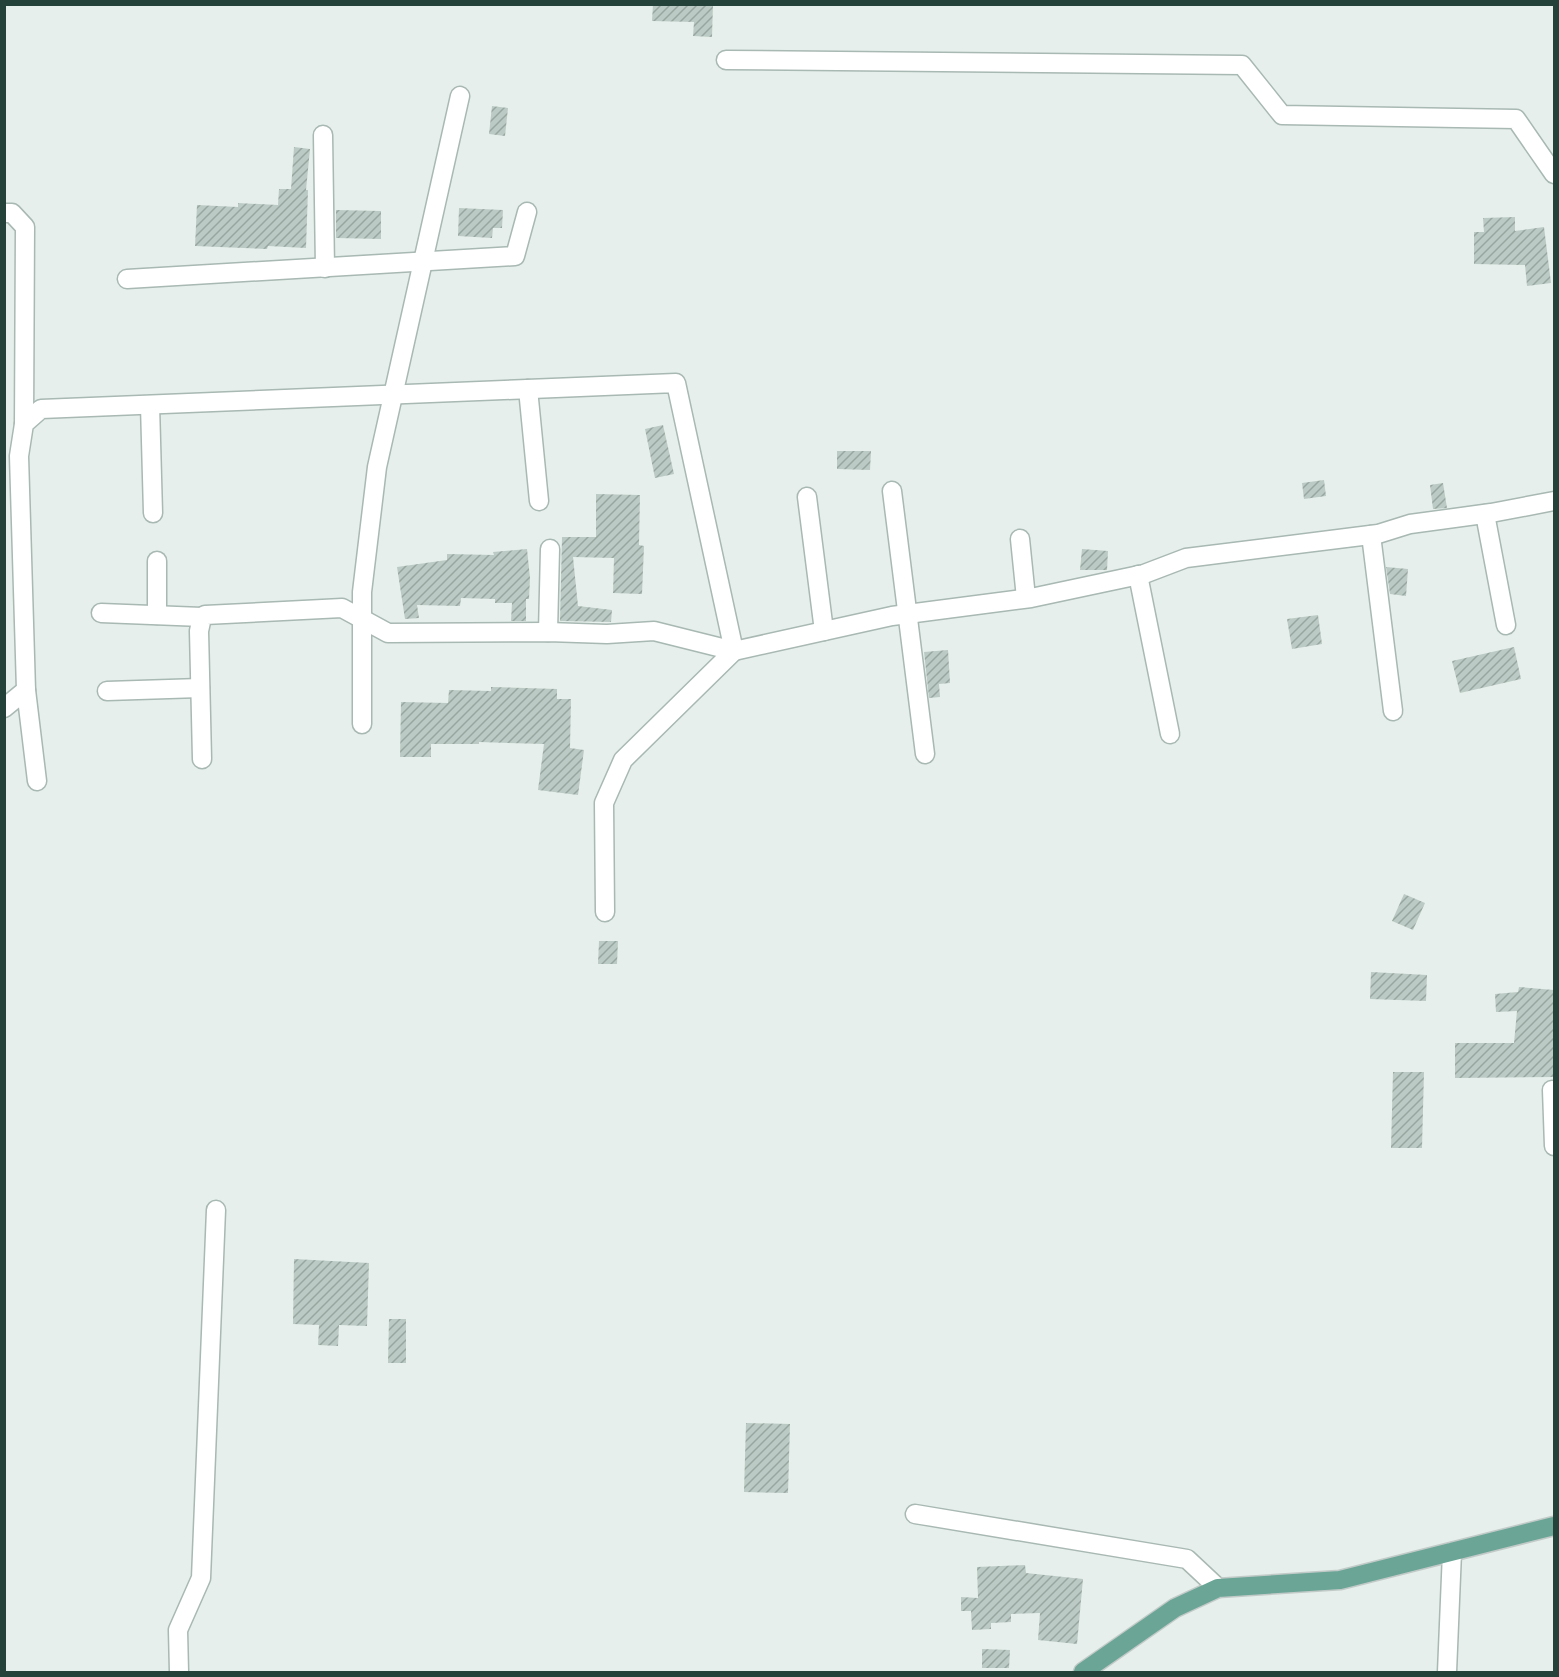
<svg xmlns="http://www.w3.org/2000/svg" width="1559" height="1677" font-family="Jost,sans-serif">
	<style>
		.building { fill: url(#building-hatch) }
		.lines { fill: none; stroke-linecap: round; stroke-linejoin: round }
		.minor-casing { stroke: #a8b8b2; stroke-width: 21 }
		.major-casing { stroke: #c2cac8; stroke-width: 21 }
		.minor { stroke: #fff; stroke-width: 18 }
		.major { stroke: #6aa596; stroke-width: 18 }
	</style>
	<defs>
		<pattern id="building-hatch" width="6" height="6" patternUnits="userSpaceOnUse" patternTransform="scale(1.5)"><rect width="6" height="6" fill="#bbcac4"/><path d="M-1 1l2-2M0 6l6-6M5 7l2-2" fill="none" stroke="#98a6a0"/></pattern>
	</defs>
	<rect width="100%" height="100%" fill="#e6efeb"/>
	<g class="building">
		<path d="M653,4H713L712,37L693,36L694,22L652,21Z"/>
		<path d="M492,106L508,108L505,136L489,134Z"/>
		<path d="M294,147L310,149L306,190H308L306,248L268,246L267,249L195,246L197,205L238,207V203L278,205L279,189H291Z"/>
		<path d="M459,208L503,210L502,228H493L492,238L458,236Z"/>
		<path d="M336,210L381,211V239L336,238Z"/>
		<path d="M1515,217V231L1544,227L1551,283L1527,286L1525,265L1474,264V232H1484L1483,218Z"/>
		<path d="M663,425L674,474L655,478L645,429Z"/>
		<path d="M837,451H871L870,470L837,469Z"/>
		<path d="M1324,480L1326,496L1304,499L1302,483Z"/>
		<path d="M1443,483L1447,508L1433,509L1430,485Z"/>
		<path d="M596,494L640,495L639,545L644,546L642,594L613,593L614,558L573,557L578,606L612,610L611,622L560,621L562,537H596Z"/>
		<path d="M527,549L530,578L529,599H526V621H511L512,603H495V599L461,598L460,606L417,605L419,618L405,619L397,567L447,560V554L494,555L493,552Z"/>
		<path d="M1082,549L1108,551L1107,570H1080Z"/>
		<path d="M1386,567L1408,569L1406,596L1390,594Z"/>
		<path d="M1318,615L1322,644L1292,649L1287,619Z"/>
		<path d="M1514,647L1521,679L1460,693L1452,661Z"/>
		<path d="M948,650L950,683L939,684L940,697L929,698L924,652Z"/>
		<path d="M491,687L557,689V699H571L570,748L584,750L578,795L538,790L544,744L479,742V744H431V757H400L401,702L448,703L449,690L491,691Z"/>
		<path d="M1404,894L1425,903L1413,930L1392,921Z"/>
		<path d="M599,941H618L617,964H598Z"/>
		<path d="M1371,972L1427,975L1426,1001L1370,999Z"/>
		<path d="M1519,987L1554,990V1077L1455,1078V1043H1514L1517,1011L1496,1012L1495,994L1518,992Z"/>
		<path d="M1393,1072H1424L1422,1148H1391Z"/>
		<path d="M294,1259L369,1263L367,1326L339,1325L338,1346L318,1345L319,1325L293,1324Z"/>
		<path d="M389,1319H406V1363H388Z"/>
		<path d="M746,1423L790,1424L788,1493L744,1492Z"/>
		<path d="M1025,1565L1026,1573L1083,1579L1077,1644L1038,1640L1040,1613L1011,1614V1622L991,1623V1629L972,1630L971,1611H961V1597L978,1598L977,1567Z"/>
		<path d="M982,1649L1010,1650L1009,1668H982Z"/>
	</g>
	<g class="lines">
		<g class="minor-casing">
			<g id="minor">
				<path d="M726,60L1242,65L1282,115L1516,119L1554,174"/>
				<path d="M323,135L325,268"/>
				<path d="M4,213H12L25,227L24,424"/>
				<path d="M127,279L515,256L527,212"/>
				<path d="M528,389L539,501"/>
				<path d="M150,405L153,513"/>
				<path d="M892,491L925,754"/>
				<path d="M807,497L824,631"/>
				<path d="M1485,514L1506,625"/>
				<path d="M1371,535L1393,711"/>
				<path d="M1020,539L1026,598"/>
				<path d="M157,561V615"/>
				<path d="M1138,575L1170,734"/>
				<path d="M101,613L202,617"/>
				<path d="M548,632L550,549"/>
				<path d="M26,690L37,781"/>
				<path d="M107,691L200,688"/>
				<path d="M4,708L26,690L19,456L24,424L41,409L676,383L734,651L623,760L604,803L605,912"/>
				<path d="M362,724V592L377,467L460,96"/>
				<path d="M202,759L199,631L202,617L205,615L342,608L388,633L548,632L607,634L654,631L734,651L892,616L1031,598L1144,574L1186,558L1378,534L1410,524L1491,513L1554,501"/>
				<path d="M1552,1090L1554,1146"/>
				<path d="M915,1514L1187,1559L1218,1588"/>
				<path d="M179,1672L178,1630L201,1578L216,1210"/>
				<path d="M1447,1672L1452,1552"/>
			</g>
		</g>
		<g class="major-casing">
			<path id="major" d="M1083,1672L1175,1608L1218,1588L1340,1580L1554,1526"/>
		</g>
		<use href="#minor" class="minor"/>
		<use href="#major" class="major"/>
	</g>
	<rect width="1559" height="1677" fill="none" stroke="#24423a" stroke-width="12"/>
</svg>
